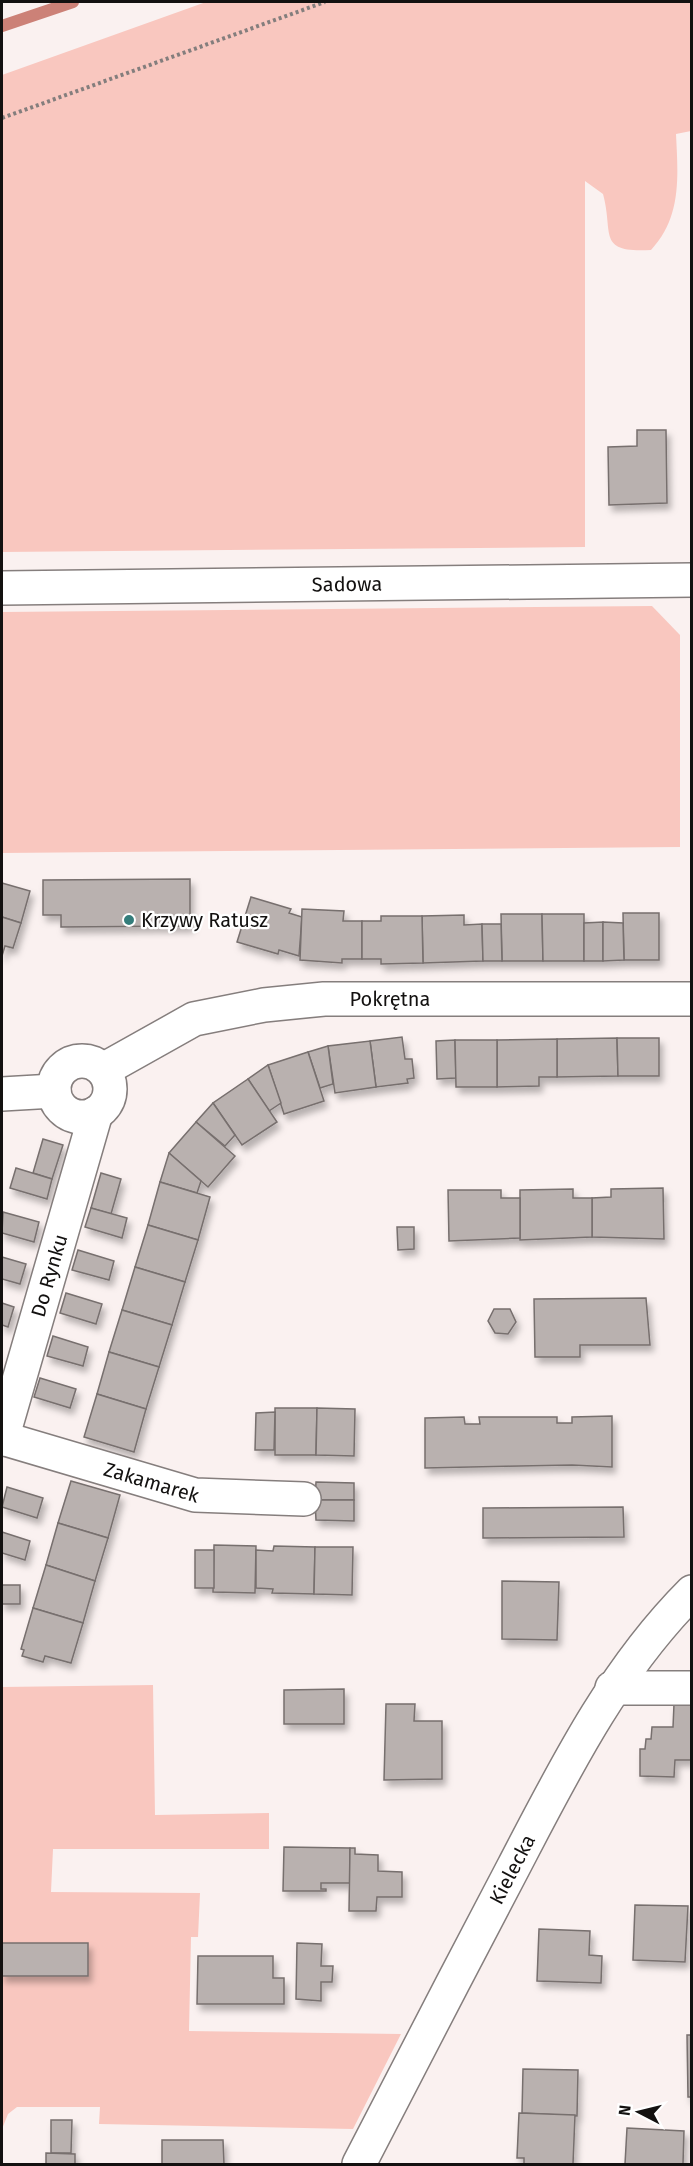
<svg xmlns="http://www.w3.org/2000/svg" width="693" height="2166" font-family="'Fira Sans',sans-serif">
	<style>
		.green { fill: #f9c7bf }
		.lines { fill: none; stroke-linecap: round; stroke-linejoin: round }
		.stream { stroke: #cc8177; stroke-width: 12 }
		.building { fill: #b9b1af; stroke: #776f6e; stroke-width: 1.5; filter: url(#shadow) }
		.minor-casing { stroke: #857e7d; stroke-width: 36 }
		.path { stroke: #847e7d; stroke-width: 4; stroke-dasharray: 3 3; stroke-linecap: butt }
		.minor { stroke: #fff; stroke-width: 33 }
		.poi-dot { fill: #347d7b; stroke: #fff; stroke-width: 2 }
		.labels { text-anchor: middle; stroke-width: 4.5; stroke-linejoin: round; paint-order: stroke }
		.street-label { font-size: 20px; fill: #131110; stroke: #fff }
		.poi-label { font-size: 20px; fill: #131110; stroke: #fff; text-anchor: start }
	</style>
	<defs>
		<filter id="shadow"><feDropShadow dx="3.5" dy="6" stdDeviation="3" flood-color="#0004"/></filter>
	</defs>
	<rect width="100%" height="100%" fill="#faf1f0"/>
	<g class="green">
		<path d="M206,2H691V131L676,134C678,176 682,217 651,250C596,253 614,234 603,194L585,181V547L2,552V75Z"/>
		<path d="M652,606L680,635V847L2,853V612Z"/>
		<path d="M153,1685L155,1815L269,1813V1849H53L51,1892L200,1893L198,1937H191L189,2031L401,2034L353,2129L99,2124L100,2107H17L8,2114L2,2129V1687Z"/>
	</g>
	<g class="lines">
		<path class="stream" d="M2,26L73,2"/>
	</g>
	<g class="building">
		<path d="M637,430H666L667,503L609,505L608,447L637,446Z"/>
		<path d="M190,879V926L61,927V915H43V880Z"/>
		<path d="M2,883L30,891L21,923L2,917Z"/>
		<path d="M251,897L291,909L289,913L302,917L299,956L279,950L278,954L237,942Z"/>
		<path d="M302,909L344,911L343,921H362V959H342V963L300,960Z"/>
		<path d="M623,913H659V960H624Z"/>
		<path d="M501,914H542L543,961H502Z"/>
		<path d="M542,914H584V961H543Z"/>
		<path d="M464,915V925L482,924L483,961L423,963L422,916Z"/>
		<path d="M381,916H422L423,963L381,964V959H362V921H381Z"/>
		<path d="M2,917L21,923L13,948L5,946L2,956Z"/>
		<path d="M603,922V961H584V923Z"/>
		<path d="M603,922L623,923L624,960L603,961Z"/>
		<path d="M482,924H501L502,961H483Z"/>
		<path d="M402,1037L405,1059H412L414,1078L407,1079L408,1083L376,1087L370,1041Z"/>
		<path d="M617,1038L618,1076L557,1077V1039Z"/>
		<path d="M617,1038H659V1076H618Z"/>
		<path d="M557,1039V1077H539V1086L497,1087V1040Z"/>
		<path d="M455,1040L456,1078L437,1079L436,1041Z"/>
		<path d="M455,1040H497V1087H456Z"/>
		<path d="M370,1041L376,1087L335,1093L328,1046Z"/>
		<path d="M328,1046L333,1084L320,1088L308,1052Z"/>
		<path d="M308,1052L324,1101L284,1114L268,1065Z"/>
		<path d="M268,1065L281,1103L269,1111L248,1079Z"/>
		<path d="M248,1079L277,1122L242,1145L213,1103Z"/>
		<path d="M213,1103L235,1135L225,1146L196,1122Z"/>
		<path d="M196,1122L235,1156L208,1187L169,1153Z"/>
		<path d="M43,1139L63,1145L52,1179L33,1173Z"/>
		<path d="M169,1153L201,1181L197,1193L160,1182Z"/>
		<path d="M16,1168L52,1179L47,1199L10,1188Z"/>
		<path d="M101,1173L121,1179L111,1214L91,1208Z"/>
		<path d="M160,1182L210,1197L198,1240L148,1225Z"/>
		<path d="M663,1188L664,1239L592,1237V1198L611,1197V1189Z"/>
		<path d="M573,1189V1198H592V1237L520,1240V1190Z"/>
		<path d="M448,1190H501V1198H520V1238L449,1241Z"/>
		<path d="M91,1208L127,1218L122,1238L85,1227Z"/>
		<path d="M3,1212L39,1222L34,1242L2,1233Z"/>
		<path d="M148,1225L198,1240L185,1282L135,1267Z"/>
		<path d="M397,1227H414V1249L398,1250Z"/>
		<path d="M78,1250L114,1261L109,1280L72,1270Z"/>
		<path d="M2,1257L26,1264L20,1284L2,1279Z"/>
		<path d="M135,1267L185,1282L172,1325L122,1310Z"/>
		<path d="M66,1293L102,1304L96,1324L60,1313Z"/>
		<path d="M646,1298L650,1345H580V1357H535L534,1299Z"/>
		<path d="M2,1303L14,1307L8,1327L2,1325Z"/>
		<path d="M494,1309H510L516,1322L508,1334L495,1333L488,1321Z"/>
		<path d="M122,1310L172,1325L159,1367L109,1352Z"/>
		<path d="M53,1336L88,1347L83,1366L47,1356Z"/>
		<path d="M109,1352L159,1367L146,1409L97,1394Z"/>
		<path d="M40,1378L76,1389L70,1408L34,1397Z"/>
		<path d="M97,1394L146,1409L134,1452L84,1437Z"/>
		<path d="M275,1408H317L316,1455H275Z"/>
		<path d="M317,1408L355,1409L354,1456L316,1455Z"/>
		<path d="M275,1412L274,1450H255L256,1413Z"/>
		<path d="M612,1416V1467L572,1465L425,1468V1418L464,1417L465,1424H480L479,1417H557V1423H572V1417Z"/>
		<path d="M71,1481L120,1495L108,1538L58,1523Z"/>
		<path d="M316,1482L354,1483V1500H315Z"/>
		<path d="M7,1487L43,1498L37,1518L2,1507Z"/>
		<path d="M315,1500H354V1521L316,1520Z"/>
		<path d="M623,1507L624,1537L483,1538V1508Z"/>
		<path d="M58,1523L108,1538L95,1581L46,1565Z"/>
		<path d="M2,1532L30,1541L25,1560L2,1553Z"/>
		<path d="M214,1545L256,1546L255,1593L213,1592Z"/>
		<path d="M274,1546L315,1547L314,1594L272,1593L273,1589L256,1588V1550L273,1551Z"/>
		<path d="M315,1547H353L352,1595L314,1594Z"/>
		<rect x="195" y="1550" width="19" height="38"/>
		<path d="M46,1565L95,1581L83,1623L33,1608Z"/>
		<path d="M502,1581L559,1582L557,1640L502,1639Z"/>
		<rect x="2" y="1585" width="18" height="19"/>
		<path d="M33,1608L83,1623L71,1663L45,1656L43,1662L22,1656L24,1650L21,1649Z"/>
		<path d="M344,1689V1724H284V1690Z"/>
		<path d="M386,1704H415L414,1721H442V1779L384,1780Z"/>
		<path d="M674,1704H692V1760H675L674,1777L640,1776V1749H645L646,1739H651L652,1727H673Z"/>
		<path d="M284,1847L350,1848V1883H321V1889H326V1891H283Z"/>
		<path d="M350,1848H355V1854L378,1855V1871L402,1872V1897H377L376,1911H349Z"/>
		<path d="M635,1905L688,1906L685,1962L633,1960Z"/>
		<path d="M539,1929L590,1931L589,1955L602,1956L601,1983L537,1981Z"/>
		<rect x="2" y="1943" width="86" height="33"/>
		<path d="M297,1943L322,1944L321,1966H333L332,1982H321V2001L296,1999Z"/>
		<path d="M198,1956H273V1978H284V2004H197Z"/>
		<path d="M687,2035H692V2097H688Z"/>
		<path d="M523,2069L578,2070L577,2116L522,2113Z"/>
		<path d="M519,2113L575,2115L573,2164H524V2158H517Z"/>
		<path d="M51,2120H72L71,2153H51Z"/>
		<path d="M627,2128L684,2131L683,2164H625Z"/>
		<path d="M162,2140H223L224,2164H162Z"/>
		<path d="M46,2153L75,2154V2164H46Z"/>
	</g>
	<g class="lines">
		<g class="minor-casing">
			<g id="minor">
				<path id="s1" d="M2,588L692,580"/>
				<circle cx="82" cy="1089" r="28"/>
				<path id="s2" d="M103,1070L194,1019L264,1005L324,999H692"/>
				<path d="M2,1094L54,1091"/>
				<path id="s3" d="M2,1438L195,1495L304,1499"/>
				<path id="s4" d="M2,1439L96,1113"/>
				<path d="M612,1688H692"/>
				<path id="s5" d="M359,2164C410,2065 462,1965 514,1866C565,1768 614,1670 692,1592"/>
			</g>
		</g>
		<path class="path" d="M2,118L325,2"/>
		<use href="#minor" class="minor"/>
	</g>
	<circle class="poi-dot" cx="129" cy="920" r="6"/>
	<g class="labels">
		<g class="street-label">
			<text dy="7" stroke="none"><textPath href="#s1" startOffset="345">Sadowa</textPath></text>
			<text dy="7" stroke="none"><textPath href="#s2" startOffset="302">Pokrętna</textPath></text>
			<text dy="7" stroke="none"><textPath href="#s4" startOffset="170">Do Rynku</textPath></text>
			<text dy="7" stroke="none"><textPath href="#s3" startOffset="156">Zakamarek</textPath></text>
			<text dy="7" stroke="none"><textPath href="#s5" startOffset="332">Kielecka</textPath></text>
		</g>
		<g class="poi-label">
			<text x="141" y="927">Krzywy Ratusz</text>
		</g>
	</g>
	<rect width="693" height="2166" fill="none" stroke="#131110" stroke-width="6"/>
	<g transform="translate(639 2112) rotate(277)" stroke="#ffffff" stroke-width="4.5" paint-order="stroke">
	<path d="M0-4.5L10 22L0 15L-10 22Z" fill="#131110"/>
	<text y="-9" font-size="16" font-weight="bold" text-anchor="middle" fill="#131110">N</text>
	</g>
</svg>
